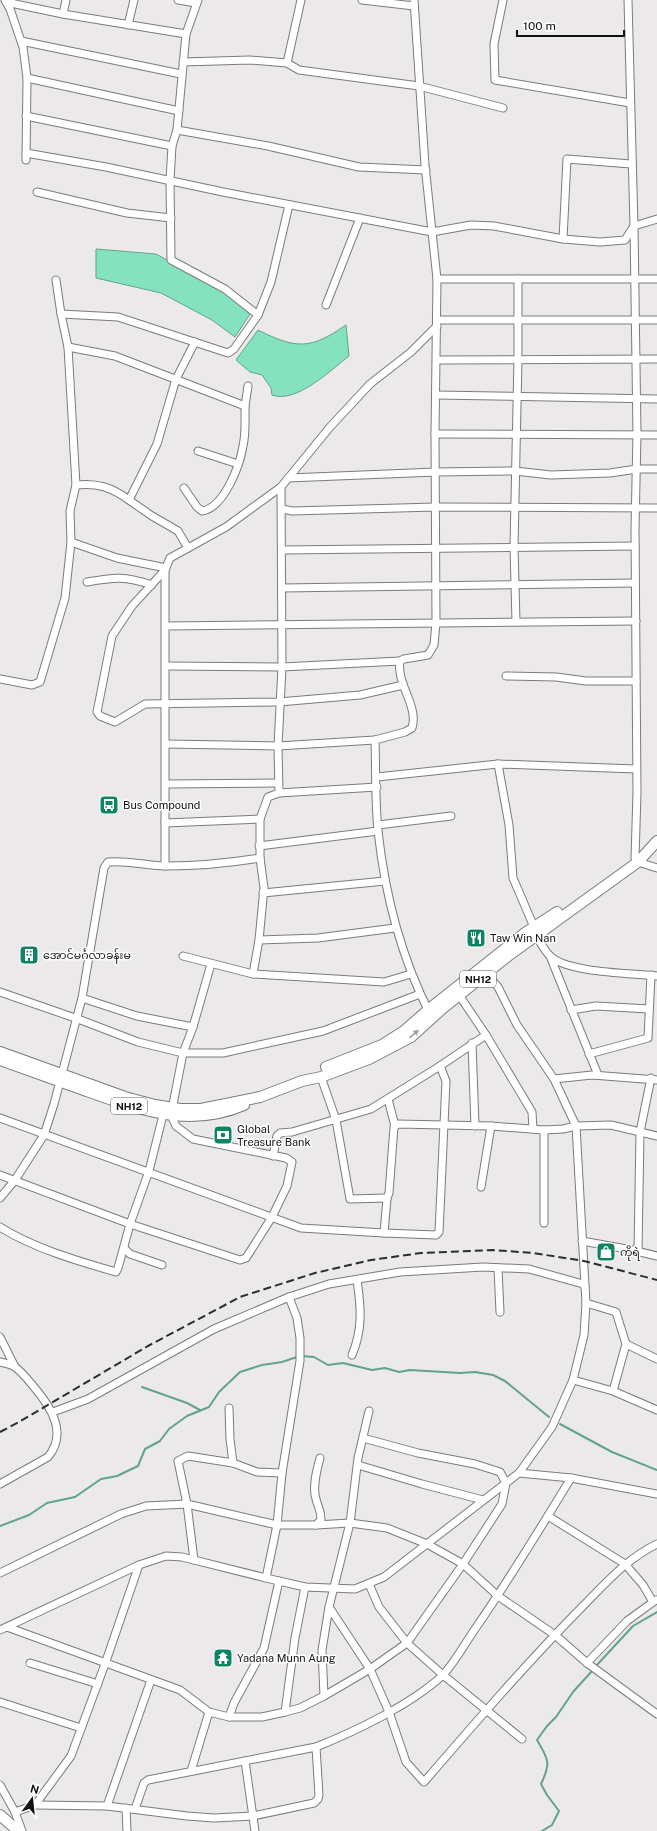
<svg xmlns="http://www.w3.org/2000/svg" width="657" height="1831" font-family="'Public Sans','Noto Sans Myanmar',sans-serif">
	<style>
		.water { fill: #85e2bf; stroke: #62a38b }
		.lines { fill: none; stroke-linecap: round; stroke-linejoin: round }
		.stream { stroke: #62a38b; stroke-width: 2 }
		.minor-casing { stroke: #7d7a7c; stroke-width: 9 }
		.highway-casing { stroke: #7d7a7c; stroke-width: 12 }
		.minor { stroke: #fff; stroke-width: 7 }
		.highway { stroke: #fff; stroke-width: 10 }
		.rail { stroke: #2e2d2d; stroke-width: 2; stroke-dasharray: 8 4; stroke-linecap: butt }
		.oneway { fill: #a0a0a0 }
		.labels { text-anchor: middle; stroke-width: 3; stroke-linejoin: round; paint-order: stroke }
		.shield { fill: #fff; stroke: #595858; stroke-width: 1 }
		.shield-label { font-size: 10px; font-weight: bold; fill: #121111 }
		.poi-label { font-size: 11px; fill: #121111; stroke: #fff; text-anchor: start }
	</style>
	<rect width="100%" height="100%" fill="#ece9eb"/>
	<g class="water">
		<path d="M96,249L156,254L225,292L250,314L235,337L212,320L161,293L96,278Z"/>
		<path d="M346,325L349,356C331,370 296,404 272,395L271,388L262,375L250,372L236,360L258,330C296,349 310,350 346,325Z"/>
	</g>
	<g class="lines">
		<g class="stream">
			<path d="M302,1356L314,1357L328,1365L343,1363L372,1370L385,1368L399,1372L410,1370L460,1373L475,1372L493,1375L505,1381L549,1417"/>
			<path d="M142,1387L187,1403L200,1410"/>
			<path d="M560,1424L612,1452L657,1470"/>
			<path d="M0,1526L29,1515L47,1503L75,1497L101,1479L117,1476L138,1466L145,1449L160,1441L169,1429L187,1416L209,1407L219,1392L240,1372L262,1365L282,1362L297,1357"/>
			<path d="M596,1666L633,1626L657,1612"/>
			<path d="M542,1831L552,1825L559,1811L547,1795L541,1784C551,1763 549,1760 537,1740L547,1726L556,1717L573,1692L592,1671"/>
		</g>
		<g class="minor-casing">
			<g id="minor">
				<path d="M5,0L10,9L23,47L27,78L26,160"/>
				<path d="M178,0L196,3"/>
				<path d="M362,0L414,6"/>
				<path d="M414,0L425,165L437,279L435,434L436,623L434,645L428,655L404,659L400,661C396,684 419,706 412,728L405,732L375,740C376,770 375,801 378,831C385,895 401,957 430,1014"/>
				<path d="M503,0L494,44L495,80L630,103"/>
				<path d="M628,0L634,226L637,434L635,529L637,793L635,858L638,862L657,868"/>
				<path d="M6,2L63,14L186,34"/>
				<path d="M63,14L66,0"/>
				<path d="M128,25L134,0"/>
				<path d="M21,41L181,74"/>
				<path d="M183,62L250,60L287,63L299,70L419,86L503,108"/>
				<path d="M287,63L301,0"/>
				<path d="M27,78L179,111"/>
				<path d="M26,116L172,146"/>
				<path d="M177,130L268,146L359,167L426,170"/>
				<path d="M26,153L106,167L223,192L432,232L471,225L494,226L563,239L600,242L625,240L634,226L657,219"/>
				<path d="M37,192L127,213L171,218"/>
				<path d="M563,239L567,159L631,164"/>
				<path d="M437,279H657"/>
				<path d="M326,305L360,218"/>
				<path d="M61,314L118,317L228,353L234,349L258,315L225,289L171,260L170,180L172,146L177,130L186,34L198,0"/>
				<path d="M258,315L271,282L289,205"/>
				<path d="M437,320H657"/>
				<path d="M68,347L115,356L245,406C245,419 246,433 243,446C240,465 224,508 202,511L197,507L184,488"/>
				<path d="M437,360L657,359"/>
				<path d="M436,395L657,399"/>
				<path d="M245,406L248,386"/>
				<path d="M435,434L657,435"/>
				<path d="M198,451L238,464"/>
				<path d="M288,478L436,472L515,471L551,475L610,473L637,469H657"/>
				<path d="M76,485C98,483 111,487 129,500L157,444L176,379L195,342"/>
				<path d="M129,500L152,516L178,531L188,548"/>
				<path d="M282,509L292,511L435,507L657,508"/>
				<path d="M71,542L117,558L166,568"/>
				<path d="M282,550L635,546"/>
				<path d="M165,570L132,606L112,636L97,712L100,716L115,722L145,704L279,702L360,695L403,685"/>
				<path d="M87,582C115,577 125,576 152,585"/>
				<path d="M282,588L635,583"/>
				<path d="M516,622L514,547L518,358V279"/>
				<path d="M166,626L636,621"/>
				<path d="M166,666L282,667L400,661"/>
				<path d="M506,676L556,677L586,681H636"/>
				<path d="M0,679L32,685L40,682L65,598L71,542L70,511L76,485L68,347L61,314L56,280"/>
				<path d="M166,744L278,746L375,740"/>
				<path d="M498,764L509,825L513,878L534,927"/>
				<path d="M377,777L498,764L636,769"/>
				<path d="M166,784L278,783"/>
				<path d="M279,793L377,787"/>
				<path d="M165,823L260,819"/>
				<path d="M378,825L451,816"/>
				<path d="M259,846L378,831"/>
				<path d="M165,866V570L170,558L226,527L281,487L330,427L370,384L411,352L437,326"/>
				<path d="M263,893L385,881"/>
				<path d="M536,935C540,942 544,950 550,956C568,973 631,973 657,976"/>
				<path d="M259,940L318,938L395,928"/>
				<path d="M183,956L253,974L384,982L411,974"/>
				<path d="M550,956L598,1075"/>
				<path d="M253,974L259,940L264,888L260,858V819L268,797L279,793L278,746L282,667L281,487"/>
				<path d="M0,992L78,1019L138,1042L183,1053H223L323,1031L420,994"/>
				<path d="M459,995L486,1035L532,1112L533,1129"/>
				<path d="M82,998L137,1016L193,1027"/>
				<path d="M571,1010L596,1006L649,1009"/>
				<path d="M472,1043L475,1126"/>
				<path d="M589,1054L648,1038L651,975"/>
				<path d="M321,1077L336,1120L350,1199L387,1198"/>
				<path d="M554,1079L592,1075L657,1080"/>
				<path d="M388,1099L395,1126"/>
				<path d="M0,1118L301,1228L384,1233L387,1198L389,1193L394,1127L398,1124L491,1126L544,1130L563,1129L576,1126L611,1125L657,1136"/>
				<path d="M273,1156L277,1136L280,1133L292,1132L371,1109L440,1066L486,1035"/>
				<path d="M0,1175L130,1224L240,1260L246,1258L272,1217L287,1186L292,1162L286,1158L193,1139L176,1126L171,1115L183,1053L193,1027L211,964"/>
				<path d="M481,1187L491,1126"/>
				<path d="M0,1198L15,1180L44,1135L54,1104L82,998L104,868L108,862C128,860 147,866 167,866C198,866 229,863 260,858"/>
				<path d="M544,1223V1130"/>
				<path d="M0,1227C33,1248 78,1261 116,1272L118,1268L130,1224L149,1171L164,1111"/>
				<path d="M384,1233L436,1235L439,1232L446,1081L440,1066"/>
				<path d="M582,1241L632,1250L657,1256"/>
				<path d="M124,1248L130,1254L162,1265"/>
				<path d="M638,1251L640,1132L651,1078"/>
				<path d="M498,1268L500,1312"/>
				<path d="M586,1303L616,1312L626,1344L613,1391"/>
				<path d="M0,1337L15,1367"/>
				<path d="M626,1344L657,1359"/>
				<path d="M352,1355C363,1329 361,1307 357,1280"/>
				<path d="M0,1362C5,1363 11,1364 15,1367C22,1372 29,1381 34,1387C51,1407 68,1433 48,1457L0,1484"/>
				<path d="M573,1380L613,1391L657,1410"/>
				<path d="M229,1408L230,1439L233,1463"/>
				<path d="M369,1411L358,1458L350,1523L329,1607L370,1669L389,1712L406,1762L424,1782C475,1723 526,1664 581,1608C605,1584 626,1559 657,1544"/>
				<path d="M53,1412L88,1399L214,1329L289,1297L329,1284L400,1272L483,1267L529,1269L583,1284L585,1287"/>
				<path d="M358,1465L422,1484L483,1500"/>
				<path d="M519,1473L571,1478L657,1494"/>
				<path d="M548,1516L625,1564L643,1585L653,1602"/>
				<path d="M316,1525L321,1520C321,1509 318,1508 316,1499C312,1487 317,1469 320,1458"/>
				<path d="M194,1560L187,1504L178,1461L188,1456L233,1463L257,1472L282,1473"/>
				<path d="M0,1573L121,1514L146,1506L187,1504L277,1525H316L350,1523L387,1528L427,1544L463,1564L498,1596L555,1635L587,1663L657,1714"/>
				<path d="M266,1578L277,1525L282,1473L300,1361V1338L297,1318L289,1297"/>
				<path d="M369,1584L379,1607L407,1643L443,1675L522,1739"/>
				<path d="M7,1627L180,1690L209,1712L229,1717H262L285,1712L300,1708L324,1696L370,1669L407,1643L463,1564L502,1504L506,1483L500,1472L475,1464L418,1453L363,1438"/>
				<path d="M0,1630L139,1565L166,1556L182,1557L266,1578L305,1587L355,1589L384,1577L519,1473L552,1427L573,1380L584,1335L586,1303L576,1126L554,1079L517,1025L498,987L484,971"/>
				<path d="M30,1663L98,1684"/>
				<path d="M587,1663L627,1621L656,1600"/>
				<path d="M324,1696L322,1650L329,1607"/>
				<path d="M0,1702L81,1728"/>
				<path d="M285,1712L295,1638L305,1587"/>
				<path d="M229,1717L234,1703L264,1648L279,1581"/>
				<path d="M245,1761L255,1831"/>
				<path d="M191,1771L209,1712"/>
				<path d="M0,1785L15,1812L22,1831"/>
				<path d="M35,1805L107,1806L187,1816L214,1818L253,1816L314,1803L318,1799L319,1795L316,1747"/>
				<path d="M107,1806L151,1680"/>
				<path d="M126,1808L127,1831"/>
				<path d="M135,1809L144,1783L148,1780L316,1747C356,1731 410,1705 442,1676C453,1665 466,1642 475,1629C509,1580 540,1529 571,1478"/>
				<path d="M15,1812L35,1805L71,1756L105,1664L139,1565"/>
			</g>
		</g>
		<g class="highway-casing">
			<g id="highway">
				<path d="M0,1052L125,1097L155,1105L180,1109H201L260,1097L302,1081L321,1077L369,1059L411,1037L443,1008L508,956L638,862L657,841"/>
				<path d="M0,1060C28,1070 56,1080 84,1090C137,1109 189,1129 244,1105"/>
				<path d="M326,1067L382,1045L404,1031L428,1010L525,933L557,912"/>
				<path d="M0,1815L18,1831"/>
			</g>
		</g>
		<use href="#minor" class="minor"/>
		<use href="#highway" class="highway"/>
		<path class="rail" d="M0,1432L19,1422L148,1346L240,1297L315,1273L371,1260L421,1253L493,1250L533,1253L584,1261L657,1280"/>
	</g>
	<defs><path id="oneway-solid" d="M-6-.8H1V-3.2L6.5 0L1 3.2V.8H-6Z"/></defs>
	<use class="oneway" href="#oneway-solid" transform="translate(414 1034) rotate(-40)"/>
	<defs>
		<g id="bus-square" transform="scale(1)"><rect x="-9" y="-9" width="18" height="18" rx="4" fill="#0f8464" stroke="#fff"/><path d="M-5-6H5V4H4V6H2V4H-2V6H-4V4H-5ZM-3.5-4V0h7V-4ZM-3.5 1.2v1.5H-2V1.2ZM2 1.2v1.5H3.5V1.2Z" fill="#fff"/></g>
		<g id="restaurant-square" transform="scale(1)"><rect x="-9" y="-9" width="18" height="18" rx="4" fill="#0f8464" stroke="#fff"/><path d="M-5-6h1v4h1v-4h1v4h1v-4h1v5L-1.5 .5V6h-2V.5L-5-1ZM5-6V6H3V1.5H1.5Q1.5-4 5-6Z" fill="#fff"/></g>
		<g id="building-square" transform="scale(1)"><rect x="-9" y="-9" width="18" height="18" rx="4" fill="#0f8464" stroke="#fff"/><path d="M-4-6H4V6H1V3H-1V6H-4ZM-2.5-4.3h1.7v1.8h-1.7ZM.8-4.3h1.7v1.8H.8ZM-2.5-1h1.7V.8h-1.7ZM.8-1h1.7V.8H.8Z" fill="#fff"/></g>
		<g id="bank-square" transform="scale(1)"><rect x="-9" y="-9" width="18" height="18" rx="4" fill="#0f8464" stroke="#fff"/><path d="M-6-4H6V4H-6ZM0-2.3a2.3 2.3 0 1 0 0 4.6a2.3 2.3 0 1 0 0-4.6Z" fill="#fff"/></g>
		<g id="shop-square" transform="scale(1)"><rect x="-9" y="-9" width="18" height="18" rx="4" fill="#0f8464" stroke="#fff"/><path d="M-5-2.5h2.3a2.7 3.5 0 0 1 5.4 0H5L5.5 6h-11ZM-1.5-2.5h3a1.5 2.3 0 0 0-3 0Z" fill="#fff"/></g>
		<g id="temple-square" transform="scale(1)"><rect x="-9" y="-9" width="18" height="18" rx="4" fill="#0f8464" stroke="#fff"/><path d="M0-6L5-2H3V0L6.5 2.5H4V6H1.5V3h-3V6H-4V2.5H-6.5L-3 0V-2H-5Z" fill="#fff"/></g>
	</defs>
	<g fill-rule="evenodd">
		<use href="#bus-square" x="109" y="805"/>
		<use href="#restaurant-square" x="476" y="938"/>
		<use href="#building-square" x="29" y="955"/>
		<use href="#bank-square" x="223" y="1135"/>
		<use href="#shop-square" x="606" y="1252"/>
		<use href="#temple-square" x="223" y="1658"/>
	</g>
	<g class="labels">
		<g class="shield">
			<rect x="460" y="971" width="36" height="16" rx="3"/>
			<rect x="111" y="1098" width="36" height="16" rx="3"/>
		</g>
		<g class="shield-label">
			<text x="478" y="983">NH12</text>
			<text x="129" y="1110">NH12</text>
		</g>
		<g class="poi-label">
			<text x="123" y="809">Bus Compound</text>
			<text x="490" y="942">Taw Win Nan</text>
			<text x="43" y="959">အောင်မင်္ဂလာခန်းမ</text>
			<text x="237" y="1133">Global<tspan x="237" dy="13">Treasure Bank</tspan></text>
			<text x="620" y="1256">ကိုရဲ</text>
			<text x="237" y="1662">Yadana Munn Aung</text>
		</g>
	</g>
	<g transform="translate(32 1799) rotate(15)" stroke="#ffffff" stroke-width="3" paint-order="stroke">
	<path d="M0-3L7 15L0 10L-7 15Z" fill="#121111"/>
	<text y="-6" font-size="11" font-weight="bold" text-anchor="middle" fill="#121111">N</text>
	</g>
	<path d="M517 30v6h107v-6" fill="none" stroke="#121111" stroke-width="2"/>
	<text x="523" y="30" font-size="12" fill="#121111" stroke="#ffffff" stroke-width="3" paint-order="stroke">100 m</text>
</svg>
